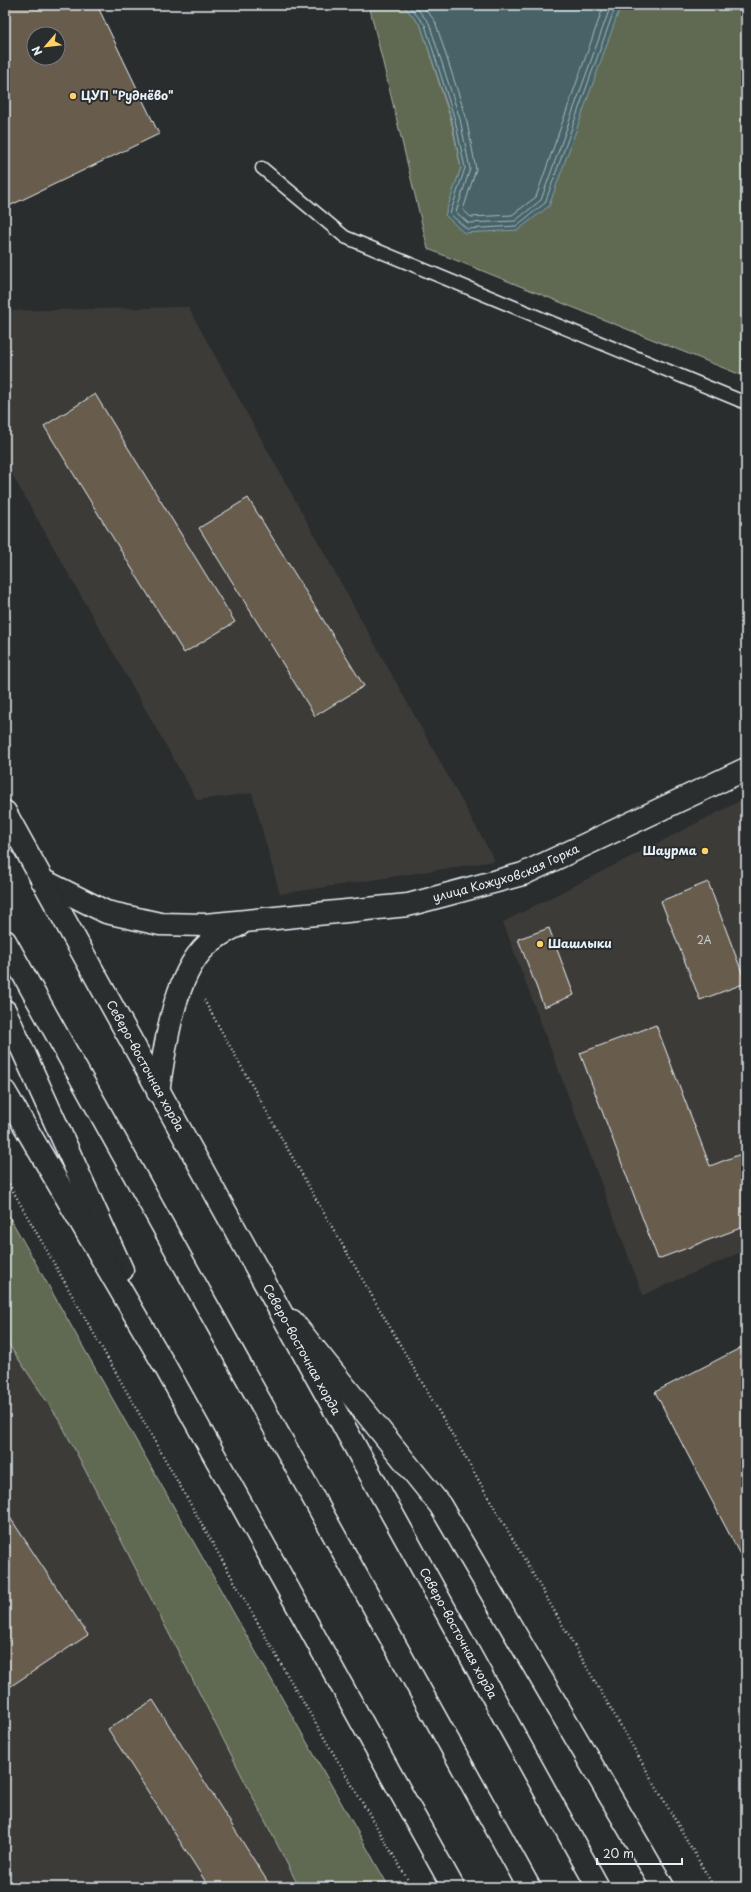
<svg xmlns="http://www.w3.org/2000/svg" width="751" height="1892" font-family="'Playpen Sans',sans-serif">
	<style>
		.built { fill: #3c3b38 }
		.green { fill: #616b52; stroke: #a4aea5 }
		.water { fill: #466467; stroke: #879ca1 }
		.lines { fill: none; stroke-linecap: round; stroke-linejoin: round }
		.shore { stroke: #a7b9be; stroke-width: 1 }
		.building { fill: #675d4e; stroke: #e8f1f8; fill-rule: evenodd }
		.lane-casing { stroke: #e8f1f8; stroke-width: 15 }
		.street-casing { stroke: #e8f1f8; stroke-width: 25 }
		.secondary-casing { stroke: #e8f1f8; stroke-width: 25 }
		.highway-casing { stroke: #e8f1f8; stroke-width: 25 }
		.path { stroke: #e8f1f8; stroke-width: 2.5; stroke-dasharray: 1 3; stroke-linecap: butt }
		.lane { stroke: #2a2d2e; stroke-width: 12 }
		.street { stroke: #2a2d2e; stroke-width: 22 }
		.secondary { stroke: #2a2d2e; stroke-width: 22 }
		.highway { stroke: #2a2d2e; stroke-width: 22 }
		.poi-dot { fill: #ffd166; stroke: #2a2d2e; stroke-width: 1.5 }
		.labels { text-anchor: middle; stroke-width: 4; stroke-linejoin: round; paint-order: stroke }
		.number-label { font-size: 10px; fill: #c8ccce }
		.poi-label { font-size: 12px; font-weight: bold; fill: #e8f1f8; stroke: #2a2d2e; text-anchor: start }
		.street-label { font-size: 12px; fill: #e8f1f8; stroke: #2a2d2e }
	</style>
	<rect width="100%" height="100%" fill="#2a2d2e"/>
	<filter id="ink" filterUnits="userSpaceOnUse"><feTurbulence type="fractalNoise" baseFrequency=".025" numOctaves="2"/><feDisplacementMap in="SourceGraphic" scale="8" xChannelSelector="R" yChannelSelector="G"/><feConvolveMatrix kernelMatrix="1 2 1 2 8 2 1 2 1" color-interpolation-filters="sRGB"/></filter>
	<g filter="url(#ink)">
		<g class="built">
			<path d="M188,307L495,861L280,894L252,793L197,800L5,462V311Z"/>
			<path d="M746,798V1250L643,1295L503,922Z"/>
			<path d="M5,1339L60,1421L299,1887H5Z"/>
		</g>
		<g class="green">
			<path d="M369,5H403L421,26L451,120L461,168L446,215L621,5H746V377L428,249Z"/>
			<path d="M5,1209L389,1887H299L60,1421L5,1339Z"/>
		</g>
		<path class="water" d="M403,5H621L549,206L518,230L464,233L445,215L461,168L452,120L421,26Z"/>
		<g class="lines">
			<g class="shore">
				<path d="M408,5L425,25L455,120L465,168L450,214L467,229L516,226L545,203L616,5"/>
				<path d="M414,5L429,23L460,119L470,169L456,212L468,223L515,221L541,200L611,5"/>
				<path d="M422,5L435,21L466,117L476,169L463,210L471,217L512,215L536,197L604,5"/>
			</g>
		</g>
		<g class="building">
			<path d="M5,5H97L159,134L5,208ZM34,34H58V58H34Z"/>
			<path d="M95,394L235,622L184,653L44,426Z"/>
			<path d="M248,498L364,686L315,716L199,528Z"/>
			<path d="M708,882L746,983L700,1000L661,901Z"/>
			<path d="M549,928L574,995L544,1007L518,939Z"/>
			<path d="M656,1025L710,1166L746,1152V1226L658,1259L580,1053Z"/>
			<path d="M746,1345V1566L655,1392Z"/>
			<path d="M5,1510L88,1635L5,1690Z"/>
			<path d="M153,1700L271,1887H209L108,1729Z"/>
		</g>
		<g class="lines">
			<g class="lane-casing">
				<path id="lane" d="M262,168L345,237L746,403"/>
			</g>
			<g class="street-casing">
				<g id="street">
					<path id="s1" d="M42,880L106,912L160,924L205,925L408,905L523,874L746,769"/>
					<path d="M158,1092C165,1047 174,968 213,940C221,934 230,929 239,925"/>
				</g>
			</g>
			<g class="secondary-casing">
				<g id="secondary">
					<path d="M5,1011L122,1270"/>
					<path d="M5,1092L166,1368L453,1887"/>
					<path d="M292,1321L440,1505L663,1887"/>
				</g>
			</g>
			<g class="highway-casing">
				<g id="highway">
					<path id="s2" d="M5,812L598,1887"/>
					<path d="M5,941L529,1887"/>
				</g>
			</g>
			<g class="path">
				<path d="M204,1000L313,1194L714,1887"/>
				<path d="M5,1177L289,1678L412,1887"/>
			</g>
			<use href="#lane" class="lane"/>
			<use href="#street" class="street"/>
			<use href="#secondary" class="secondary"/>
			<use href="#highway" class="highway"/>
		</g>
	</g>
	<g class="poi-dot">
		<circle cx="73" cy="96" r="4"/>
		<circle cx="705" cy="851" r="4"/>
		<circle cx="540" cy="944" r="4"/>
	</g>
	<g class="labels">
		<g class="number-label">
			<text x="704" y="944">2А</text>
		</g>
		<g class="poi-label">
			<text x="81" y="100">ЦУП "Руднёво"</text>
			<text x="697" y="855" text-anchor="end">Шаурма</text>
			<text x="548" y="948">Шашлыки</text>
		</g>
		<g class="street-label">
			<text dy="4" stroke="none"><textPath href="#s1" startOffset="479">улица Кожуховская Горка</textPath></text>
			<text dy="4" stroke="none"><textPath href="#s2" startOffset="290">Северо-восточная хорда</textPath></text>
			<text dy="4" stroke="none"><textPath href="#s2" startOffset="614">Северо-восточная хорда</textPath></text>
			<text dy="4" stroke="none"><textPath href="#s2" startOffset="938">Северо-восточная хорда</textPath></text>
		</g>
	</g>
	<rect width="751" height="1892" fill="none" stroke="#2a2d2e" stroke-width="20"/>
	<rect x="10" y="10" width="731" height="1872" fill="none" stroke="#e8f1f8" stroke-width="1.5" filter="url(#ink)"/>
	<g transform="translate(46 46) rotate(242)"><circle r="19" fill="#2a2d2e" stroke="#767b7f"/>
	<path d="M0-3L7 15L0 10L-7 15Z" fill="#ffd166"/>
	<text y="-6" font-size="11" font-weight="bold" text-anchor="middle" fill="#e8f1f8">N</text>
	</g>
	<path d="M597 1858v6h85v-6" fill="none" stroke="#e8f1f8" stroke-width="2"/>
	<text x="603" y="1858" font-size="12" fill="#e8f1f8" stroke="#2a2d2e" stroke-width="3" paint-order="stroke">20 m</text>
</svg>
